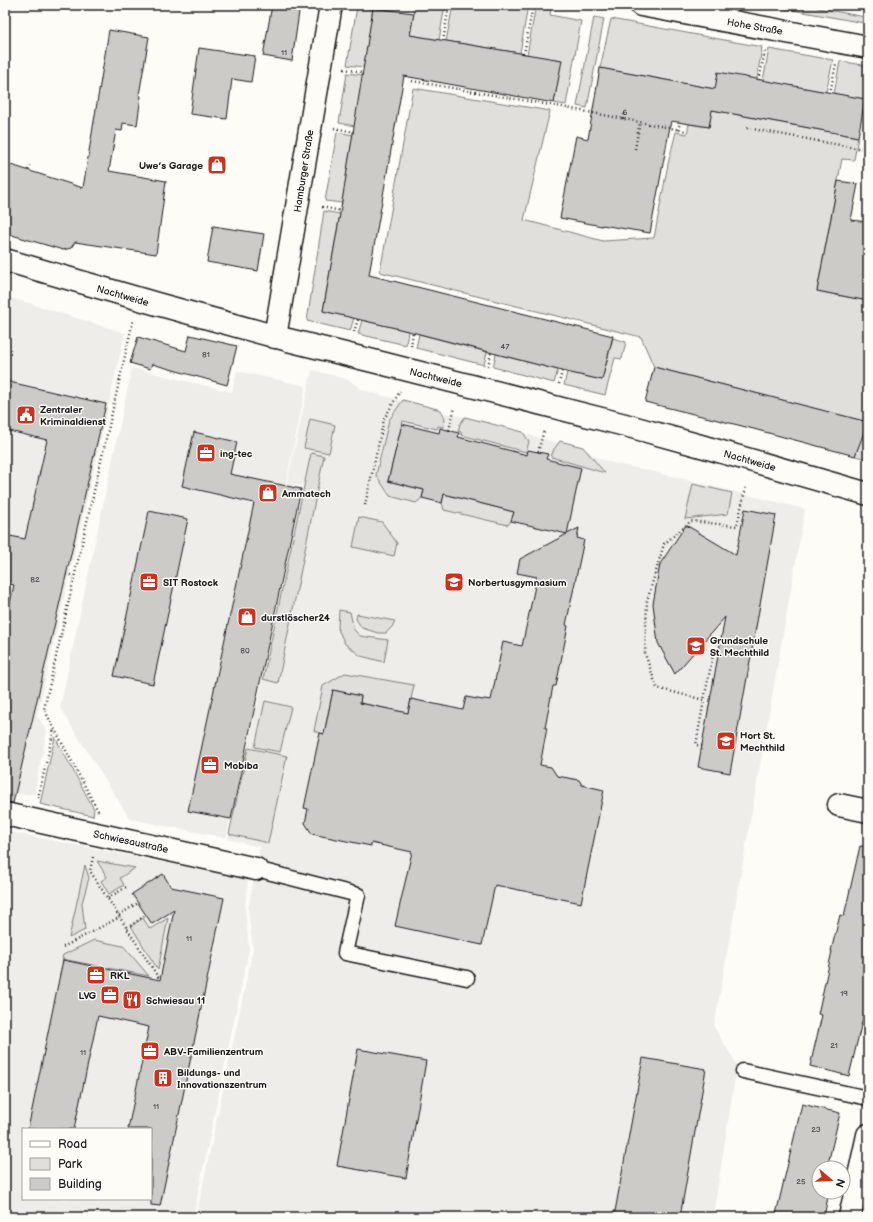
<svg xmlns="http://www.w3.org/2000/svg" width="873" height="1222" font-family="'Balsamiq Sans',sans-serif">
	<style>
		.built { fill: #eeede9; fill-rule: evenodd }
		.green { fill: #e0dfdb; stroke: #7e7e7c }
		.building { fill: #cccbc8; stroke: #1c1c1c }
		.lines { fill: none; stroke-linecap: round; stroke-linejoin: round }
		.service-casing { stroke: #1c1c1c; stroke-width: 17 }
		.minor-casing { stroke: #1c1c1c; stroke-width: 25 }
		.path { stroke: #1c1c1c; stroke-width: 2.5; stroke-dasharray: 1 3; stroke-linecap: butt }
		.service { stroke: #fdfcf7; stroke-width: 14 }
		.minor { stroke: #fdfcf7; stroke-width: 22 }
		.labels { text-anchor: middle; stroke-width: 3; stroke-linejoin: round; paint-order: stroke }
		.number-label { font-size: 8px; fill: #484847 }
		.street-label { font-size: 10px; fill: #1c1c1c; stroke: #fdfcf7 }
		.poi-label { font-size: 10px; font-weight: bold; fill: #1c1c1c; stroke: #fdfcf7; text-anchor: start }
	</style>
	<rect width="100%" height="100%" fill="#fdfcf7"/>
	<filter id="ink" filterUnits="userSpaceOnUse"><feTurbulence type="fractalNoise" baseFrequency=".025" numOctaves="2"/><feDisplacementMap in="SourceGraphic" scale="8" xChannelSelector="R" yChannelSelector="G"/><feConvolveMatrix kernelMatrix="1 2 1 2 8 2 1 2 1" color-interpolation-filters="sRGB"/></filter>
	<g filter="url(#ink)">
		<g class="built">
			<path d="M5,296L125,333L37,716L47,731L34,794H5Z"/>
			<path d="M132,368L232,392L237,371L306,386L286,483L302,487L226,838L130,819L60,708Z"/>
			<path d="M312,370L349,380L362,390L588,451L598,458L616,464L646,470L805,509L714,1027L737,1065L713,1217H196L253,949L248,909L260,847L228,839L305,486L287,483Z"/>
			<path d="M5,831L248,879L245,907L249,949L193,1217H5ZM23,1129H151V1199H23Z"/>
		</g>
		<g class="green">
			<path d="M415,5H445L439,40L410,35Z"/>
			<path d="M453,5H528L520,53L446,41Z"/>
			<path d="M536,5L551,8L550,15L581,21L566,105L554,103L561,60L527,55Z"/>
			<path d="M765,5H819L818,8L865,17L864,23Z"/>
			<path d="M357,7L373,9L364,67L347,65Z"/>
			<path d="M594,17L604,19L587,108L577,106Z"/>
			<path d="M611,19L762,47L757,79L715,89L600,68Z"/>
			<path d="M769,49L833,60L826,92L763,81Z"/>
			<path d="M840,61L868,66V85L865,99L834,94Z"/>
			<path d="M347,73L363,75L355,126L339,123Z"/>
			<path d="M413,88L550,111L524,220L603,241L654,238L668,164L676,132L687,134L689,124L709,127L712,110L858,137L854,160L842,159L817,291L868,301V459L855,456L867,422L654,367L641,337L380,272Z"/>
			<path d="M337,132L353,135L342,203L325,201Z"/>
			<path d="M324,211L340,214L323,311L354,318L350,331L307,321Z"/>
			<path d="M362,320L408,331L406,345L358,334Z"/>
			<path d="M419,334L487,352L484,365L416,348Z"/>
			<path d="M613,338L626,342L622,359L615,358L605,395L564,385L567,372L602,380Z"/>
			<path d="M496,354L558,370L554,383L493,367Z"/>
			<path d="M403,400L441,410L445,419L444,427L438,426L437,429L403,421L402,424L388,481L424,490L422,498L416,503L390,496L376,475L389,420Z"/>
			<path d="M465,417L523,432L529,442L526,452L461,435V432L458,431L460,424Z"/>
			<path d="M310,419L335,425L329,453L304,448Z"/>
			<path d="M560,441L583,447L605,473L551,457L554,449Z"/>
			<path d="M311,453L324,456L278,683L263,679Z"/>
			<path d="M693,484L732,493L728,514L685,519Z"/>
			<path d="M444,494L514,512L511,521L508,525L444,510L442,503Z"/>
			<path d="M359,517L382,522L397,543L394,556L353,547Z"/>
			<path d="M339,610L350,612L354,630L360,636L388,640L384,662L361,656L345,644L338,629Z"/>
			<path d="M357,614L395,621L392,627L386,633H378L362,628L356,619Z"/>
			<path d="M345,673L414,685L408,713L360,703L361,696L333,690L324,734L314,731L323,686Z"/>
			<path d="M265,701L291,707L280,752L255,747Z"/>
			<path d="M55,737L94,809L93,816L40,804Z"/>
			<path d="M248,748L287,756L268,843L229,834Z"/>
			<path d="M97,861L135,868L120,878L124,885L109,894L101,881L107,877Z"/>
			<path d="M85,865L89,878L82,903L85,930L69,938Z"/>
			<path d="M143,918L150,929L168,918L158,970L131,926Z"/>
			<path d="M94,940L123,946L126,949L149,976L62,959L63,955Z"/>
		</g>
		<g class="building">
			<path d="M272,5H300L292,61L263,56Z"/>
			<path d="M373,8L414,13L410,35L562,60L554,103L404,76L369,275L613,336L602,380L562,371L408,331L323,311L340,214Z"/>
			<path d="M109,30L149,37L139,95L141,96L137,125L123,123L122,131L116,130L109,171L166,181L156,254L75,242L71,248L63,250L5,233V163L83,188Z"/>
			<path d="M199,48L255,56L251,82L232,79L227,119L190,114Z"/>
			<path d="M600,68L715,89L718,72L865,99L858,137L712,110L709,127L671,121L650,233L602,225V226L560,218L576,136L588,139Z"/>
			<path d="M838,181L858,184L851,220L868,222V301L817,291Z"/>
			<path d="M213,226L264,234L258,271L207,262Z"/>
			<path d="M190,335L237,346L227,385L152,364L150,369L130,363L138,337L186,351Z"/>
			<path d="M654,367L868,422L855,456L746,427L645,402Z"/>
			<path d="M5,381L106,404L13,803L5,802V625L14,585L5,583V535L25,539L47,440L5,430Z"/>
			<path d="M402,424L439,433L440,428L459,433L458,437L527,455L528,450L548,454L546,459L581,468L567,534L579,528L577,538L584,540L566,625L568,626L556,686H553L545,728H547L540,765L551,767L557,776L579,780L582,785L604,790L581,903L495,885L482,945L395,926L412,852L371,843V846L312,834L305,823L308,809L304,808L320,733L324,734L333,690L361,696L360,703L408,713L411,699L463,710L466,697L483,700L484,699L491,700L503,642L522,646L537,577L517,573L520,559L567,534L511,521L514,512L444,494L442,503L422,498L424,490L388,481Z"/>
			<path d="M194,432L237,442L230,474L301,489L231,819L188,811L254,503L182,486Z"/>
			<path d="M745,509L776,515L730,773L698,767L725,617L675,674L658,643L653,604L660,564L686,525L736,555Z"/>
			<path d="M149,511L188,519L153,684L114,676Z"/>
			<path d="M860,846L868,847V997L849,1076L810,1066L822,1015L818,1014L832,951H831L840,915L844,916Z"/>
			<path d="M163,874L171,887L224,898L160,1206L151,1205V1129H128L149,1027L98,1016L74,1129H28L63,960L160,980L174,910L152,924L132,894Z"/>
			<path d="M358,1049L426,1061L406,1178L337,1166Z"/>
			<path d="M643,1058L706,1069L680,1217H614Z"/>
			<path d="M802,1104L840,1113L827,1168H819V1192H829L824,1217H789L776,1214Z"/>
		</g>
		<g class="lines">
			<g class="service-casing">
				<g id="service">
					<path d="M256,869L358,895L345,953L467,978"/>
					<path d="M743,1071L868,1098"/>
				</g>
			</g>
			<g class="minor-casing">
				<g id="minor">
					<path d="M641,5L868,47"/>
					<path d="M5,260L157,304L288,340L381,363L625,425L701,446L868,494"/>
					<path d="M275,337L331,5"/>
					<path d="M839,805L868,811"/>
					<path d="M5,814L256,869"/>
					<path d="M850,1217L868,1135"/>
				</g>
			</g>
			<g class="path">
				<path d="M867,24L868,19"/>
				<path d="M443,41L449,5"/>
				<path d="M524,54L533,5"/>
				<path d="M344,69L363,72"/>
				<path d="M759,80L765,51"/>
				<path d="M412,81L562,107L686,131"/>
				<path d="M830,93L836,64"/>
				<path d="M623,119L625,112"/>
				<path d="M334,128L354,132"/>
				<path d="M747,128L856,148H868"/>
				<path d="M678,130L680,122"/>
				<path d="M635,149L640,122"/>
				<path d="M28,170L30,163"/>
				<path d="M322,207L341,211"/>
				<path d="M354,332L358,319"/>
				<path d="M411,346L413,332"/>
				<path d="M488,366L491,353"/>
				<path d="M559,384L562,371"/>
				<path d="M449,430L455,407"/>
				<path d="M538,452L544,430"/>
				<path d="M365,505L384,419L400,391"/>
				<path d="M66,574L74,576"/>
				<path d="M714,650L704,700L657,688L645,654L647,601L664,544L691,521L737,526L746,486"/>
				<path d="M702,746L696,745L704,700"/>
				<path d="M38,798L54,729"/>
				<path d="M98,811L44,709L133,321"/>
				<path d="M93,857L90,871L160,980"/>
				<path d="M108,898L128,886"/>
				<path d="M119,915L138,903"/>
				<path d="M127,928L146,915"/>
				<path d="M63,947L120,917"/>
			</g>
			<use href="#service" class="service"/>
			<use href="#minor" class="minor"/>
		</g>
	</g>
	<defs>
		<g id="shop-square" transform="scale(1)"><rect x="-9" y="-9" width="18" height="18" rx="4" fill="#c8321e" stroke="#fdfcf7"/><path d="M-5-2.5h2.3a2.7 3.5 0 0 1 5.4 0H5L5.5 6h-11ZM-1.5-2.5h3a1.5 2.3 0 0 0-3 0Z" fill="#fff"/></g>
		<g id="civic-square" transform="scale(1)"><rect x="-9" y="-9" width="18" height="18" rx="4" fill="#c8321e" stroke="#fdfcf7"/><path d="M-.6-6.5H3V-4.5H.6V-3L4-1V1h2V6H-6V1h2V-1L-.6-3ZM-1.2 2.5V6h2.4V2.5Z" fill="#fff"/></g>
		<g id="office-square" transform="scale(1)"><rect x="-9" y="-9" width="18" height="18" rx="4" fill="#c8321e" stroke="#fdfcf7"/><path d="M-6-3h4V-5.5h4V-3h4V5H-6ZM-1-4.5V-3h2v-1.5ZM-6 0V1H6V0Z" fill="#fff"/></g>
		<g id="school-square" transform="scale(1)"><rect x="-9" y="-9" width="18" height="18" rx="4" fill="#c8321e" stroke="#fdfcf7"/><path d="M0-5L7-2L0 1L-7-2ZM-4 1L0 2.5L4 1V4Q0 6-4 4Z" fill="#fff"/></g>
		<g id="restaurant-square" transform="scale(1)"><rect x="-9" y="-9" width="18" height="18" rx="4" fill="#c8321e" stroke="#fdfcf7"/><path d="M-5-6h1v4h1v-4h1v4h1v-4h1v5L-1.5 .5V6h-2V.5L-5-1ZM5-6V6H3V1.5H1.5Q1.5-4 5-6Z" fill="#fff"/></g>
		<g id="building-square" transform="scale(1)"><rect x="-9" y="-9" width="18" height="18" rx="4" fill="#c8321e" stroke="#fdfcf7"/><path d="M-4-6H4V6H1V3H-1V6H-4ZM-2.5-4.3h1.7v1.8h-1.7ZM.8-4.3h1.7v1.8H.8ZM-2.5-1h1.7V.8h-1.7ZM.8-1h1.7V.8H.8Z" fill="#fff"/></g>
	</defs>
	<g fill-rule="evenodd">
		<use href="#shop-square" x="217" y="165"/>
		<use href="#civic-square" x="26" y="415"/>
		<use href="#office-square" x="206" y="453"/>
		<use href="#shop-square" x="268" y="493"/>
		<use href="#office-square" x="149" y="582"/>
		<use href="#school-square" x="454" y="582"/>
		<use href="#shop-square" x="247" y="617"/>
		<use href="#school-square" x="696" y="646"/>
		<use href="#school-square" x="726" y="741"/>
		<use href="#office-square" x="210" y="765"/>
		<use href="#office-square" x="96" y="975"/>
		<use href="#office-square" x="110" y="995"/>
		<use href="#restaurant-square" x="132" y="1000"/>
		<use href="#office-square" x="150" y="1051"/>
		<use href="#building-square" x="163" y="1078"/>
	</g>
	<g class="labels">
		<g class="number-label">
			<text x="284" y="55">11</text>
			<text x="625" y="115">6</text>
			<text x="505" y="349">47</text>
			<text x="206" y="357">81</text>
			<text x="35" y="582">82</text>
			<text x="245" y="653">80</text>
			<text x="189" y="941">11</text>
			<text x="844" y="996">19</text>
			<text x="834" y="1048">21</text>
			<text x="83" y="1055">11</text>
			<text x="156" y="1109">11</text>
			<text x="816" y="1132">23</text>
			<text x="801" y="1184">25</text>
		</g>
		<g class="street-label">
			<text transform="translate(755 26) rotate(10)" y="4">Hohe Straße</text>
			<text transform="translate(303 171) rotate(-81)" y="4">Hamburger Straße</text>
			<text transform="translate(123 295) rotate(16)" y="4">Nachtweide</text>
			<text transform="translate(436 377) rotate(14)" y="4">Nachtweide</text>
			<text transform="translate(750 460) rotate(16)" y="4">Nachtweide</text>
			<text transform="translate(131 841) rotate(12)" y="4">Schwiesaustraße</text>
		</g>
		<g class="poi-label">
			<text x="203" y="169" text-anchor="end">Uwe’s Garage</text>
			<text x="40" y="413">Zentraler<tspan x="40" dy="12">Kriminaldienst</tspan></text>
			<text x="220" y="457">ing-tec</text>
			<text x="282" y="497">Ammatech</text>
			<text x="163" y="586">SIT Rostock</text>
			<text x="468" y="586">Norbertusgymnasium</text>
			<text x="261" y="621">durstlöscher24</text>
			<text x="710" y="644">Grundschule<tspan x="710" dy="12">St. Mechthild</tspan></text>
			<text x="740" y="739">Hort St.<tspan x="740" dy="12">Mechthild</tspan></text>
			<text x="224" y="769">Mobiba</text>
			<text x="110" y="979">RKL</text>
			<text x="96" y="999" text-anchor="end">LVG</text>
			<text x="146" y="1004">Schwiesau 11</text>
			<text x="164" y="1055">ABV-Familienzentrum</text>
			<text x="177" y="1076">Bildungs- und<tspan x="177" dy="12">Innovationszentrum</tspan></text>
		</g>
	</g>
	<rect width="873" height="1222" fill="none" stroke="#fdfcf7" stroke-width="20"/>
	<rect x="10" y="10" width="853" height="1202" fill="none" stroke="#1c1c1c" stroke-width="1.5" filter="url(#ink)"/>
	<rect x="22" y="1128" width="130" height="72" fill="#fdfcf7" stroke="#a3a29f"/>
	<rect x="30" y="1141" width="20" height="6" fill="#fdfcf7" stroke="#a3a29f"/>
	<text x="58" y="1148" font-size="12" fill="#1c1c1c">Road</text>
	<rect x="30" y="1158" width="20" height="12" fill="#e0dfdb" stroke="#a3a29f"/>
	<text x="58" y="1168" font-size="12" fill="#1c1c1c">Park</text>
	<rect x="30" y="1178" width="20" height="12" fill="#cccbc8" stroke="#a3a29f"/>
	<text x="58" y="1188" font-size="12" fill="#1c1c1c">Building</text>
	<g transform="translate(831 1180) rotate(109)"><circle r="19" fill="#fdfcf7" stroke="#a3a29f"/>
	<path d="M0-3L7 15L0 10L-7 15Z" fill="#c8321e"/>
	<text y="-6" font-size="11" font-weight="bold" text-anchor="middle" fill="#1c1c1c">N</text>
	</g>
</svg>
